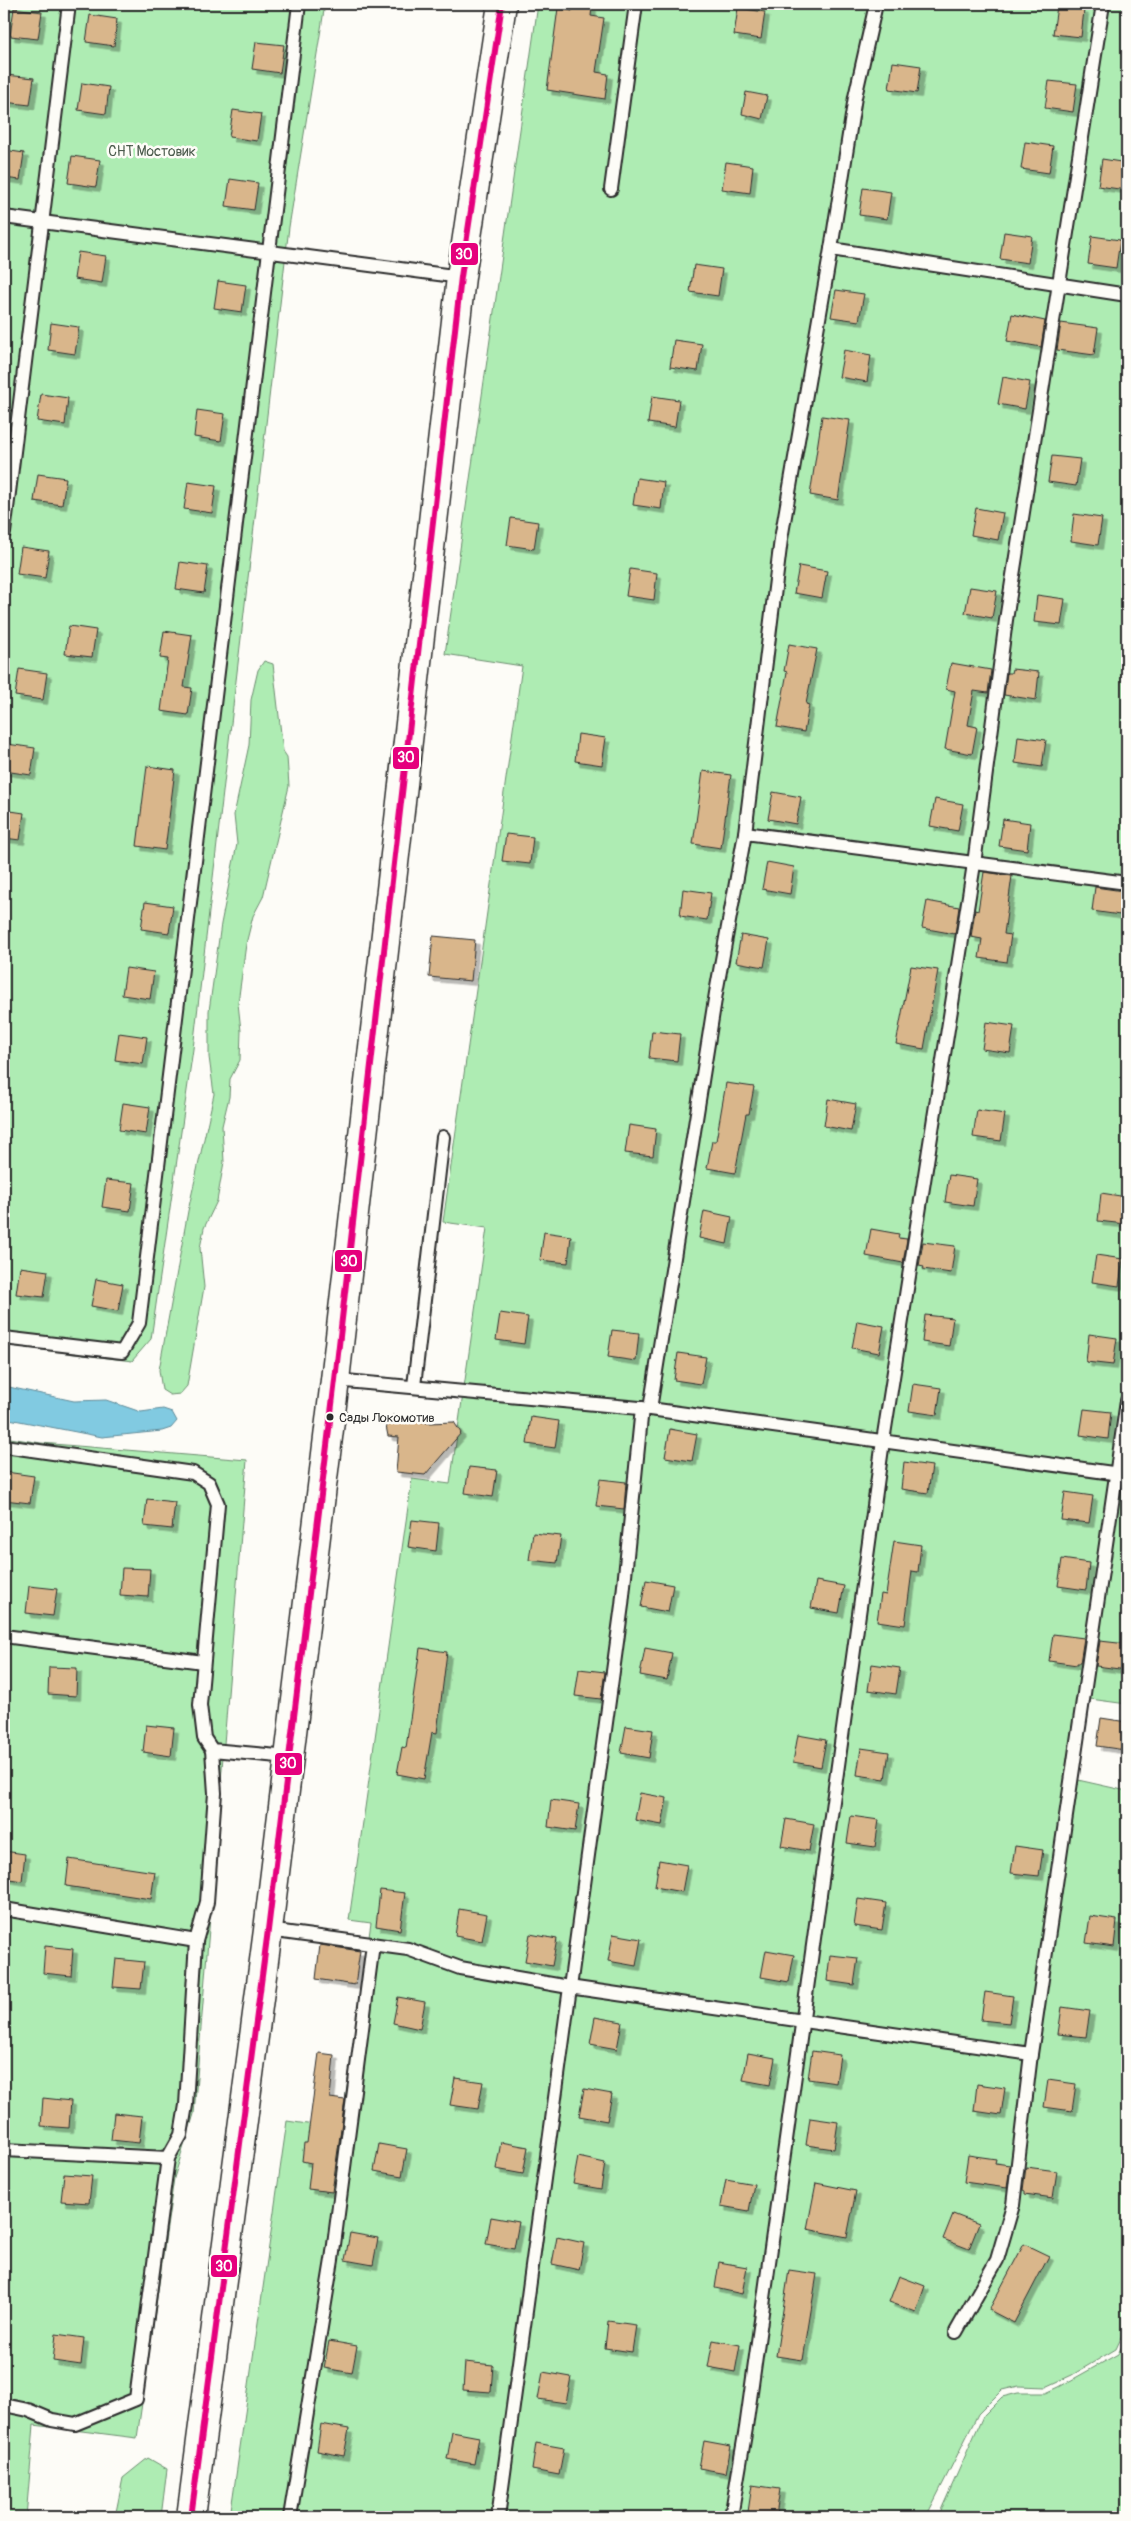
<svg xmlns="http://www.w3.org/2000/svg" width="1131" height="2521" font-family="Pangolin,sans-serif">
	<style>
		.green { fill: #aeecb3; stroke: #6c8c6f }
		.water { fill: #81cae1; stroke: #5f8a98 }
		.building { fill: #d9b68b; stroke: #2b2b2b; filter: url(#shadow) }
		.lines { fill: none; stroke-linecap: round; stroke-linejoin: round }
		.lane-casing { stroke: #2b2b2b; stroke-width: 16 }
		.primary-casing { stroke: #2b2b2b; stroke-width: 31 }
		.lane { stroke: #fdfcf7; stroke-width: 12 }
		.primary { stroke: #fdfcf7; stroke-width: 28 }
		.bus-1-casing { stroke: #fdfcf7; stroke-width: 10 }
		.bus-1 { stroke: #e5007d; stroke-width: 6 }
		.bus-dot { fill: #2b2b2b; stroke: #fdfcf7; stroke-width: 2 }
		.labels { text-anchor: middle; stroke-width: 5; stroke-linejoin: round; paint-order: stroke }
		.bus-label { font-size: 13px; fill: #2b2b2b; stroke: #fdfcf7; text-anchor: start }
		.park-label { font-size: 14px; fill: #4c5b4d; stroke: #fdfcf7 }
		.line-badge { stroke: #fdfcf7; stroke-width: 2 }
		.badge-label { font-size: 14px; text-anchor: middle; font-weight: bold; fill: #fff }
	</style>
	<defs>
		<filter id="shadow"><feDropShadow dx="4.5" dy="4.5" stdDeviation="0" flood-color="#0004"/></filter>
	</defs>
	<rect width="100%" height="100%" fill="#fdfcf7"/>
	<filter id="ink" filterUnits="userSpaceOnUse"><feTurbulence type="fractalNoise" baseFrequency=".02" numOctaves="2"/><feDisplacementMap in="SourceGraphic" scale="10" xChannelSelector="R" yChannelSelector="G"/><feConvolveMatrix kernelMatrix="1 2 1 2 8 2 1 2 1" color-interpolation-filters="sRGB"/></filter>
	<g filter="url(#ink)">
		<g class="green">
			<path d="M4,4H325L289,227L193,1049L151,1339L132,1361L4,1345Z"/>
			<path d="M538,4H1127V1704L1090,1699L1078,1780L1127,1791V2325L1116,2349L1072,2375L1046,2387L1019,2386L1002,2390L978,2414L926,2517H230L287,2121L341,2129L371,1923L349,1920L412,1479L450,1484L487,1228L443,1222L522,666L445,654Z"/>
			<path d="M264,661L273,664L283,751L287,757L289,786L263,897L253,916L246,944L238,1003L241,1031L240,1060L230,1079L229,1097L222,1126L224,1162L217,1201L204,1228L200,1248L204,1287L187,1386L180,1394L170,1395L162,1390L159,1370L188,1211L214,1094L209,1057V1011L221,924L237,844L234,815L249,745L251,700L258,670Z"/>
			<path d="M4,1437L41,1443L247,1460L194,2114L174,2178L137,2438L34,2425L26,2517H4Z"/>
			<path d="M1127,2336V2517H938L983,2416L1002,2397L1018,2393H1046L1059,2387L1118,2354Z"/>
			<path d="M148,2458L167,2469L161,2517H115L123,2478Z"/>
		</g>
		<path class="water" d="M4,1386L74,1401L106,1400L141,1412L163,1409L172,1412L177,1421L171,1428L162,1431L102,1437L4,1418Z"/>
		<g class="building">
			<path d="M573,4L592,7L591,16L604,18L596,72L608,74L605,99L547,90L558,8L572,11Z"/>
			<path d="M1057,6L1084,10L1081,37L1053,34Z"/>
			<path d="M14,8L42,12L38,39L10,36Z"/>
			<path d="M738,8L765,12L761,39L734,35Z"/>
			<path d="M90,15L117,19L114,46L86,42Z"/>
			<path d="M256,42L284,45L280,73L252,69Z"/>
			<path d="M893,62L921,66L917,93L889,89Z"/>
			<path d="M6,75L34,78L30,105L4,102Z"/>
			<path d="M1049,81L1077,84L1073,112L1045,108Z"/>
			<path d="M82,83L109,87L106,114L78,110Z"/>
			<path d="M746,92L767,96L762,119L742,114Z"/>
			<path d="M233,110L261,114L257,141L229,137Z"/>
			<path d="M1025,142L1053,146L1049,173L1021,169Z"/>
			<path d="M4,150L24,153L20,180L4,178Z"/>
			<path d="M72,156L100,160L96,187L68,183Z"/>
			<path d="M1102,159L1127,163L1126,190L1098,186Z"/>
			<path d="M726,162L753,166L750,193L722,189Z"/>
			<path d="M230,179L258,183L254,210L226,206Z"/>
			<path d="M863,188L891,192L887,219L859,215Z"/>
			<path d="M1004,232L1032,236L1028,263L1000,259Z"/>
			<path d="M1092,236L1120,240L1116,268L1088,264Z"/>
			<path d="M78,252L106,256L102,283L74,279Z"/>
			<path d="M694,265L722,269L718,296L690,292Z"/>
			<path d="M218,281L246,285L242,312L214,308Z"/>
			<path d="M836,290L864,294L859,321L831,317Z"/>
			<path d="M1012,314L1045,321L1041,347L1007,341Z"/>
			<path d="M51,323L79,327L75,354L48,350Z"/>
			<path d="M1061,323L1098,328L1094,355L1057,350Z"/>
			<path d="M674,340L702,344L698,371L670,367Z"/>
			<path d="M844,350L871,355L867,382L839,377Z"/>
			<path d="M1003,377L1030,382L1025,409L998,404Z"/>
			<path d="M41,394L68,398L65,425L37,421Z"/>
			<path d="M652,396L679,400L675,427L648,423Z"/>
			<path d="M197,410L225,414L221,441L194,437Z"/>
			<path d="M822,416L850,420L838,500L810,495Z"/>
			<path d="M1052,456L1080,459L1076,486L1048,482Z"/>
			<path d="M38,474L66,478L62,505L34,501Z"/>
			<path d="M637,478L664,482L661,509L633,505Z"/>
			<path d="M188,482L216,486L212,513L184,509Z"/>
			<path d="M976,508L1003,513L998,540L971,535Z"/>
			<path d="M1074,514L1102,518L1098,545L1071,541Z"/>
			<path d="M511,518L538,522L534,549L507,545Z"/>
			<path d="M21,547L49,551L45,578L17,574Z"/>
			<path d="M180,562L208,566L204,593L176,589Z"/>
			<path d="M799,566L827,571L822,598L794,593Z"/>
			<path d="M630,569L657,573L654,600L626,596Z"/>
			<path d="M970,587L997,591L992,618L965,613Z"/>
			<path d="M1037,595L1065,599L1061,625L1034,622Z"/>
			<path d="M69,626L96,630L92,657L65,654Z"/>
			<path d="M164,631L192,635L184,687L192,688L188,715L161,711L168,659L160,658Z"/>
			<path d="M789,644L817,649L806,704L809,705L804,732L777,727L787,672L784,671Z"/>
			<path d="M951,663L991,670L988,693L974,691L968,725L977,727L972,754L945,749L955,691L946,689Z"/>
			<path d="M19,669L47,673L43,700L15,696Z"/>
			<path d="M1012,669L1039,672L1036,700L1004,695L1007,673H1011Z"/>
			<path d="M578,734L606,738L602,765L575,761Z"/>
			<path d="M1018,736L1046,740L1042,767L1015,763Z"/>
			<path d="M7,744L35,748L31,775L4,771Z"/>
			<path d="M147,766L175,770L165,850L137,846Z"/>
			<path d="M703,771L731,775L721,848L693,844Z"/>
			<path d="M773,792L801,797L796,824L768,819Z"/>
			<path d="M935,799L963,804L958,831L930,826Z"/>
			<path d="M4,810L24,813L20,840L4,838Z"/>
			<path d="M1003,819L1030,823L1027,850L999,846Z"/>
			<path d="M506,834L533,837L530,864L502,861Z"/>
			<path d="M767,862L794,867L790,894L762,889Z"/>
			<path d="M984,872L1012,876L1004,934L1011,935L1007,962L979,958L982,939L971,937L975,910L978,911Z"/>
			<path d="M1095,887L1123,891L1120,915L1092,911Z"/>
			<path d="M683,889L711,893L707,920L680,916Z"/>
			<path d="M927,901L959,907L955,934L922,928Z"/>
			<path d="M145,902L173,906L169,933L141,929Z"/>
			<path d="M741,935L769,940L764,967L736,962Z"/>
			<path d="M433,936L475,940L471,981L429,977Z"/>
			<path d="M911,966L938,970L924,1049L896,1044Z"/>
			<path d="M126,968L154,972L150,999L122,995Z"/>
			<path d="M986,1022L1014,1026L1010,1053L982,1049Z"/>
			<path d="M652,1031L680,1034L677,1061L649,1058Z"/>
			<path d="M119,1033L147,1037L143,1064L115,1060Z"/>
			<path d="M726,1083L754,1087L749,1114H746L735,1173L707,1168L712,1141H716Z"/>
			<path d="M828,1099L856,1104L851,1131L824,1126Z"/>
			<path d="M123,1103L150,1107L146,1134L119,1130Z"/>
			<path d="M977,1110L1005,1114L1001,1141L973,1137Z"/>
			<path d="M629,1125L656,1129L653,1156L625,1153Z"/>
			<path d="M949,1175L977,1179L973,1206L945,1202Z"/>
			<path d="M106,1180L134,1183L130,1211L102,1207Z"/>
			<path d="M1101,1193L1127,1197L1125,1224L1098,1221Z"/>
			<path d="M704,1211L732,1217L727,1244L699,1238Z"/>
			<path d="M871,1229L899,1234L898,1238L907,1239L903,1263L866,1256Z"/>
			<path d="M544,1232L571,1236L568,1263L540,1260Z"/>
			<path d="M923,1242L955,1246L951,1273L923,1269L924,1267L919,1266Z"/>
			<path d="M1096,1255L1123,1259L1119,1286L1092,1282Z"/>
			<path d="M20,1267L48,1271L44,1297L16,1294Z"/>
			<path d="M96,1279L123,1284L118,1311L91,1306Z"/>
			<path d="M500,1313L528,1317L524,1344L496,1340Z"/>
			<path d="M925,1315L953,1318L949,1346L922,1342Z"/>
			<path d="M857,1321L884,1326L879,1353L852,1348Z"/>
			<path d="M612,1330L639,1333L636,1361L608,1357Z"/>
			<path d="M1089,1334L1117,1338L1113,1365L1086,1362Z"/>
			<path d="M678,1353L706,1357L701,1384L674,1380Z"/>
			<path d="M913,1384L941,1388L937,1415L909,1411Z"/>
			<path d="M1084,1409L1111,1412L1108,1439L1080,1435Z"/>
			<path d="M392,1415L428,1423L454,1422L461,1433L425,1475L396,1472L399,1437L388,1436L386,1426Z"/>
			<path d="M531,1417L559,1421L555,1448L527,1444Z"/>
			<path d="M670,1429L697,1434L692,1461L665,1457Z"/>
			<path d="M904,1462L932,1466L928,1493L901,1489Z"/>
			<path d="M469,1467L497,1470L493,1497L465,1493Z"/>
			<path d="M6,1472L34,1476L30,1503L4,1500Z"/>
			<path d="M600,1479L626,1482L624,1509L596,1506Z"/>
			<path d="M1065,1492L1093,1496L1089,1523L1061,1520Z"/>
			<path d="M147,1499L175,1502L172,1529L144,1526Z"/>
			<path d="M412,1520L439,1523L436,1551L408,1547Z"/>
			<path d="M533,1533L561,1536L557,1563L529,1560Z"/>
			<path d="M894,1541L921,1545L918,1572L912,1571L905,1625L877,1621L881,1594L886,1595Z"/>
			<path d="M1062,1559L1089,1563L1086,1590L1058,1586Z"/>
			<path d="M122,1568L150,1569L148,1597L120,1595Z"/>
			<path d="M646,1580L673,1585L668,1612L641,1607Z"/>
			<path d="M816,1581L844,1586L839,1613L811,1608Z"/>
			<path d="M29,1586L57,1589L53,1616L26,1613Z"/>
			<path d="M1053,1634L1084,1638L1080,1663H1077V1665L1049,1661Z"/>
			<path d="M1100,1641L1127,1644V1670L1096,1666Z"/>
			<path d="M420,1648L447,1652L437,1733L432,1732L424,1779L397,1774L402,1747L406,1748Z"/>
			<path d="M645,1648L672,1653L667,1680L640,1675Z"/>
			<path d="M872,1664L900,1668L896,1694L868,1690Z"/>
			<path d="M49,1667L77,1668L76,1696L48,1694Z"/>
			<path d="M579,1669L605,1672L601,1699L575,1696Z"/>
			<path d="M1101,1718L1127,1722L1125,1750L1097,1746Z"/>
			<path d="M146,1725L174,1728L171,1756L143,1752Z"/>
			<path d="M626,1726L653,1730L649,1758L621,1753Z"/>
			<path d="M798,1735L826,1740L821,1767L793,1762Z"/>
			<path d="M861,1748L889,1752L885,1779L857,1775Z"/>
			<path d="M640,1793L667,1798L662,1825L635,1820Z"/>
			<path d="M551,1800L579,1804L575,1831L548,1827Z"/>
			<path d="M851,1816L879,1820L875,1847L847,1843Z"/>
			<path d="M786,1819L814,1824L809,1851L781,1846Z"/>
			<path d="M1015,1846L1043,1850L1039,1876L1011,1873Z"/>
			<path d="M4,1851L25,1854L22,1881L4,1878Z"/>
			<path d="M69,1859L155,1872L151,1899L66,1886Z"/>
			<path d="M659,1860L687,1865L682,1892L655,1887Z"/>
			<path d="M380,1890L405,1893L400,1930L376,1926Z"/>
			<path d="M858,1899L886,1903L882,1930L854,1926Z"/>
			<path d="M459,1909L487,1914L482,1941L455,1936Z"/>
			<path d="M1090,1916L1117,1920L1114,1947L1086,1943Z"/>
			<path d="M530,1934L557,1939L552,1966L525,1961Z"/>
			<path d="M613,1934L641,1939L636,1966L608,1961Z"/>
			<path d="M320,1945L360,1951L355,1985L316,1979Z"/>
			<path d="M45,1946L73,1949L71,1976L43,1973Z"/>
			<path d="M766,1950L794,1955L789,1982L761,1977Z"/>
			<path d="M830,1955L858,1958L854,1985L827,1981Z"/>
			<path d="M116,1959L144,1962L141,1989L113,1987Z"/>
			<path d="M985,1992L1013,1996L1009,2023L981,2020Z"/>
			<path d="M398,1997L425,2002L420,2029L393,2023Z"/>
			<path d="M1062,2007L1090,2011L1086,2037L1058,2034Z"/>
			<path d="M595,2017L622,2022L617,2049L590,2044Z"/>
			<path d="M812,2051L840,2055L836,2083L808,2079Z"/>
			<path d="M319,2053L334,2055L330,2098L345,2100L332,2192L308,2189L311,2163L302,2161L304,2143H307Z"/>
			<path d="M748,2053L775,2058L770,2085L743,2080Z"/>
			<path d="M455,2078L483,2082L478,2109L450,2105Z"/>
			<path d="M1048,2080L1076,2084L1072,2111L1044,2107Z"/>
			<path d="M977,2084L1005,2088L1001,2115L974,2111Z"/>
			<path d="M584,2089L612,2094L607,2121L579,2116Z"/>
			<path d="M43,2098L71,2101L69,2128L41,2126Z"/>
			<path d="M114,2113L142,2116L139,2143L111,2140Z"/>
			<path d="M810,2118L838,2122L834,2149L806,2145Z"/>
			<path d="M501,2142L528,2147L523,2174L496,2169Z"/>
			<path d="M379,2144L407,2149L402,2176L374,2171Z"/>
			<path d="M968,2155L996,2159L995,2163L1010,2165L1007,2188L964,2182Z"/>
			<path d="M578,2157L605,2163L601,2189L573,2184Z"/>
			<path d="M1026,2167L1057,2171L1053,2198L1025,2194V2191L1023,2190Z"/>
			<path d="M64,2174L92,2176L89,2203L61,2201Z"/>
			<path d="M726,2179L754,2184L749,2211L721,2206Z"/>
			<path d="M816,2183L856,2191L847,2237L807,2229Z"/>
			<path d="M953,2214L979,2224L969,2249L943,2239Z"/>
			<path d="M491,2217L519,2222L514,2249L486,2244Z"/>
			<path d="M350,2233L378,2238L373,2265L345,2260Z"/>
			<path d="M557,2237L584,2243L579,2270L552,2264Z"/>
			<path d="M1024,2244L1049,2256L1014,2323L989,2310Z"/>
			<path d="M719,2262L747,2267L742,2294L715,2288Z"/>
			<path d="M789,2270L817,2274L803,2360L776,2356Z"/>
			<path d="M899,2276L925,2286L916,2312L889,2302Z"/>
			<path d="M608,2321L636,2325L632,2352L605,2348Z"/>
			<path d="M56,2334L84,2338L81,2365L53,2361Z"/>
			<path d="M713,2340L740,2345L735,2372L708,2367Z"/>
			<path d="M329,2341L357,2346L352,2373L324,2368Z"/>
			<path d="M465,2362L493,2365L491,2392L463,2390Z"/>
			<path d="M543,2372L571,2377L566,2403L538,2399Z"/>
			<path d="M321,2424L349,2429L344,2456L317,2451Z"/>
			<path d="M452,2432L479,2437L474,2464L447,2459Z"/>
			<path d="M704,2441L731,2446L726,2473L699,2468Z"/>
			<path d="M536,2443L564,2448L559,2475L532,2470Z"/>
			<path d="M752,2485L780,2489L776,2516L748,2512Z"/>
		</g>
		<g class="lines">
			<g class="lane-casing">
				<g id="lane">
					<path d="M611,189L636,4"/>
					<path d="M4,217L461,277"/>
					<path d="M831,249L1127,295"/>
					<path d="M4,533L69,4"/>
					<path d="M745,833L1127,883"/>
					<path d="M4,1338L122,1352L139,1323L299,4"/>
					<path d="M335,1380L650,1409L1127,1475"/>
					<path d="M414,1386L443,1137"/>
					<path d="M650,1409L716,993L745,833L781,539L831,249L855,97L876,4"/>
					<path d="M4,1446L193,1473L209,1483L218,1504L200,1705L204,1738L212,1750L289,1757"/>
					<path d="M4,1636L203,1662"/>
					<path d="M4,1909L196,1941"/>
					<path d="M268,1930L408,1949L460,1968L569,1987L1031,2054"/>
					<path d="M4,2150L168,2158"/>
					<path d="M956,2332L997,2260L1013,2205L1031,2054L1127,1401"/>
					<path d="M4,2405L28,2410L52,2420L75,2424L136,2399L168,2158L181,2135L186,2105L196,1941L207,1902L215,1793L212,1750"/>
					<path d="M290,2517L332,2260L373,1944"/>
					<path d="M498,2517L622,1605L642,1408"/>
					<path d="M731,2517L746,2428L883,1441L974,864L1006,620L1103,4"/>
				</g>
			</g>
			<g class="primary-casing">
				<path id="primary" d="M191,2517L268,1930L335,1380L461,277L502,4"/>
			</g>
			<use href="#lane" class="lane"/>
			<use href="#primary" class="primary"/>
			<g class="bus-1-casing">
				<path id="bus-1" d="M191,2517L268,1930L335,1380L461,277L502,4"/>
			</g>
			<use href="#bus-1" class="bus-1"/>
		</g>
	</g>
	<circle class="bus-dot" cx="330" cy="1417" r="4.5"/>
	<g class="labels">
		<g class="bus-label">
			<text x="339" y="1422">Сады Локомотив</text>
		</g>
		<g class="park-label">
			<text x="152" y="156">СНТ Мостовик</text>
		</g>
	</g>
	<g class="line-badge">
		<rect x="450" y="242" width="29" height="24" rx="5" fill="#e5007d"/>
		<rect x="392" y="746" width="28" height="24" rx="5" fill="#e5007d"/>
		<rect x="334" y="1249" width="29" height="24" rx="5" fill="#e5007d"/>
		<rect x="274" y="1752" width="29" height="24" rx="5" fill="#e5007d"/>
		<rect x="210" y="2254" width="28" height="24" rx="5" fill="#e5007d"/>
	</g>
	<g class="badge-label">
		<text x="464" y="259">30</text>
		<text x="406" y="762">30</text>
		<text x="349" y="1266">30</text>
		<text x="288" y="1768">30</text>
		<text x="224" y="2271">30</text>
	</g>
	<rect width="1131" height="2521" fill="none" stroke="#fdfcf7" stroke-width="20"/>
	<rect x="10" y="10" width="1111" height="2501" fill="none" stroke="#2b2b2b" stroke-width="2" filter="url(#ink)"/>
</svg>
